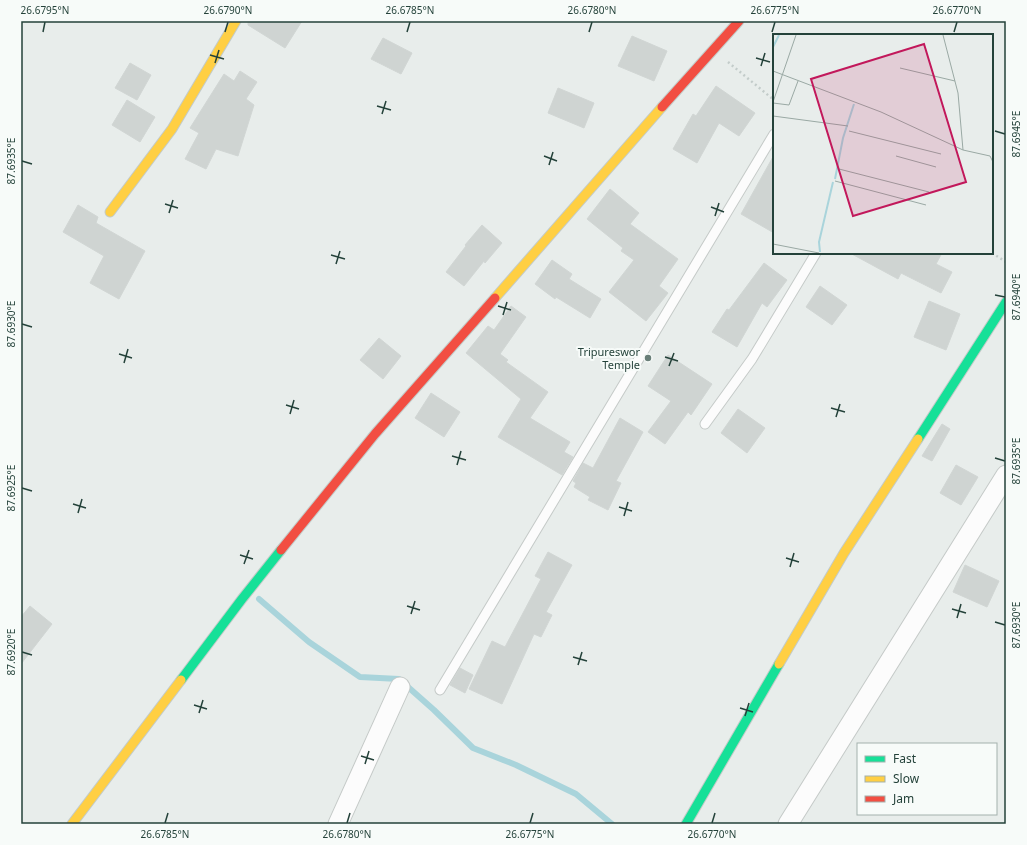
<svg xmlns="http://www.w3.org/2000/svg" width="1027" height="845" font-family="'Noto Sans',sans-serif">
	<style>
		.lines { fill: none; stroke-linecap: round; stroke-linejoin: round }
		.stream { stroke: #a9d4db; stroke-width: 6 }
		.building { fill: #cfd4d2; stroke: #d1d6d4 }
		.lane-casing { stroke: #c5cac8; stroke-width: 11 }
		.street-casing { stroke: #c5cac8; stroke-width: 21 }
		.fast-casing { stroke: #c3cbc8; stroke-width: 11 }
		.slow-casing { stroke: #c3cbc8; stroke-width: 11 }
		.jam-casing { stroke: #c3cbc8; stroke-width: 11 }
		.path { stroke: #c3ccca; stroke-width: 2.5; stroke-dasharray: 2 3; stroke-linecap: butt }
		.lane { stroke: #fcfcfc; stroke-width: 9 }
		.street { stroke: #fcfcfc; stroke-width: 19 }
		.fast { stroke: #16e098; stroke-width: 9 }
		.slow { stroke: #ffcf43; stroke-width: 9 }
		.jam { stroke: #f24e42; stroke-width: 9 }
		.ticks { fill: none; stroke: #24423a; stroke-width: 1.5 }
		.poi-dot { fill: #697e78; stroke: #f7fbf9; stroke-width: 1.5 }
		.labels { text-anchor: middle; stroke-width: 4; stroke-linejoin: round; paint-order: stroke }
		.poi-label { font-size: 11px; fill: #24423a; stroke: #f7fbf9; text-anchor: end }
		.inset-river { fill: none; stroke: #a9d4db; stroke-width: 2 }
		.inset-road { fill: none; stroke: #9aa9a4; stroke-width: 1 }
		.view { fill: #c2185b; fill-opacity: 0.15; stroke: #c2185b; stroke-width: 2 }
		.inset-edge { fill: none; stroke: #24423a; stroke-width: 2 }
		.neatline { fill: none; stroke: #24423a; stroke-width: 1.5 }
		.ticks-label { font-size: 10px; text-anchor: middle; fill: #24423a }
	</style>
	<rect width="100%" height="100%" fill="#e8edeb"/>
	<g class="lines">
		<path class="stream" d="M259,599L309,642L360,677L399,679L434,710L473,748L516,765L576,794L612,824"/>
	</g>
	<g class="building">
		<path d="M248,21H302L285,48L248,25Z"/>
		<path d="M632,36L667,51L654,81L618,66Z"/>
		<path d="M383,38L412,53L401,74L371,59Z"/>
		<path d="M130,63L151,75L137,100L115,88Z"/>
		<path d="M240,71L257,82L246,99L254,105L238,156L216,149L206,169L185,159L199,133L190,128L224,74L234,81Z"/>
		<path d="M716,86L755,113L739,136L719,123L697,163L673,149L693,114L696,116Z"/>
		<path d="M558,88L594,103L584,128L548,113Z"/>
		<path d="M127,100L155,117L140,142L112,125Z"/>
		<path d="M774,155V233L741,214Z"/>
		<path d="M610,189L639,213L630,224L678,259L659,286L668,293L646,321L609,292L634,260L621,251L623,248L587,219Z"/>
		<path d="M78,205L98,217L96,223L145,251L119,299L90,283L104,256L63,232Z"/>
		<path d="M482,225L502,243L485,263L484,261L464,286L446,272L466,246L465,245Z"/>
		<path d="M850,253H942L936,264L952,272L941,293L901,273L898,279Z"/>
		<path d="M552,260L572,274L569,279L601,299L590,318L556,297L555,299L535,284Z"/>
		<path d="M764,263L787,280L767,307L762,303L737,347L712,332L727,309L729,310Z"/>
		<path d="M820,286L847,305L832,325L806,307Z"/>
		<path d="M929,301L960,314L946,350L914,337Z"/>
		<path d="M511,306L526,317L500,354L508,360L506,362L548,392L530,418L570,442L564,452L573,457L562,475L498,437L521,399L466,353L488,326L494,330Z"/>
		<path d="M379,338L401,356L383,379L360,360Z"/>
		<path d="M668,355L712,384L691,415L688,412L665,444L648,432L671,401L648,386Z"/>
		<path d="M431,393L460,412L444,437L415,418Z"/>
		<path d="M738,409L765,428L747,453L721,433Z"/>
		<path d="M620,418L643,432L616,481L621,483L608,510L588,500L590,497L574,487L576,483L573,481L583,463L593,468Z"/>
		<path d="M942,424L950,429L932,461L922,456Z"/>
		<path d="M956,465L978,477L961,505L940,493Z"/>
		<path d="M548,552L572,565L546,612L552,615L541,637L534,634L502,704L469,689L492,641L505,647L541,579L535,576Z"/>
		<path d="M965,565L999,581L987,607L953,592Z"/>
		<path d="M30,606L52,624L21,664V617Z"/>
		<path d="M460,668L473,675L465,693L450,685Z"/>
	</g>
	<g class="lines">
		<g class="lane-casing">
			<g id="lane">
				<path d="M705,424L752,359L816,253"/>
				<path d="M440,690L774,134"/>
			</g>
		</g>
		<g class="street-casing">
			<g id="street">
				<path d="M338,824L400,687"/>
				<path d="M788,824L1006,475"/>
			</g>
		</g>
		<g class="fast-casing">
			<g id="fast">
				<path d="M918,439L1006,302"/>
				<path d="M181,680L242,599L281,550"/>
				<path d="M686,824L779,664"/>
			</g>
		</g>
		<g class="slow-casing">
			<g id="slow">
				<path d="M110,212L172,129L236,21"/>
				<path d="M495,298L662,107"/>
				<path d="M779,664L844,553L918,439"/>
				<path d="M72,824L181,680"/>
			</g>
		</g>
		<g class="jam-casing">
			<g id="jam">
				<path d="M662,107L739,21"/>
				<path d="M281,550L375,434L495,298"/>
			</g>
		</g>
		<g class="path">
			<path d="M728,62L774,100"/>
			<path d="M992,253L1006,262"/>
		</g>
		<use href="#lane" class="lane"/>
		<use href="#street" class="street"/>
		<use href="#fast" class="fast"/>
		<use href="#slow" class="slow"/>
		<use href="#jam" class="jam"/>
	</g>
	<path class="ticks" d="M43,32L45,22M225,32L228,22M407,32L410,22M589,32L592,22M772,32L775,22M954,32L957,22M210,55L224,59M756,58L770,62M215,63L219,50M761,66L765,53M377,106L391,110M382,114L386,101M995,131L1005,134M544,156L557,161M22,161L32,164M549,165L553,152M165,204L178,208M711,207L724,212M169,213L173,200M715,216L719,203M331,255L345,259M336,264L340,251M995,295L1005,297M498,306L511,310M503,315L507,302M22,324L32,327M119,354L132,358M665,357L678,361M124,363L128,349M669,366L674,353M286,405L299,409M831,408L845,412M290,414L294,400M836,417L840,404M452,456L466,460M995,458L1005,461M457,465L461,451M22,488L32,491M73,504L86,508M619,507L632,511M78,513L82,499M624,516L628,502M240,555L253,559M786,558L799,562M244,564L249,550M790,567L794,553M407,606L420,610M952,609L966,613M411,614L415,601M957,618L961,604M995,622L1005,625M22,652L32,655M573,657L587,661M578,665L582,652M194,705L207,709M740,708L753,712M199,713L203,700M745,716L749,703M361,756L374,760M365,764L369,751M165,823L168,813M347,823L350,813M530,823L533,813M712,823L715,813"/>
	<circle class="poi-dot" cx="648" cy="358" r="4"/>
	<g class="labels">
		<g class="poi-label">
			<text x="640" y="356">Tripureswor<tspan x="640" dy="13">Temple</tspan></text>
		</g>
	</g>
	<g transform="translate(773 34)">
		<rect width="220" height="220" fill="#e8edeb"/>
		<path class="inset-river" d="M0,13L6,1M62,145L70,104L81,70M47,218L46,208L60,148"/>
		<path class="inset-road" d="M170,1L185,59L190,116M127,34L182,47M0,37L108,78L190,116L217,122L220,128M0,68L23,1M0,69L16,71L25,47M0,82L75,92M76,97L168,120M123,122L163,133M66,135L156,158M62,147L153,171M0,210L46,219"/>
		<path class="view" d="M151,10L193,148L80,182L38,45Z"/>
		<rect width="220" height="220" class="inset-edge"/>
	</g>
	<rect width="1027" height="845" fill="none" stroke="#f7fbf9" stroke-width="44"/>
	<rect x="857" y="743" width="140" height="72" fill="#f7fbf9" stroke="#a3b1ad"/>
	<rect x="865" y="756" width="20" height="6" fill="#16e098" stroke="#a3b1ad"/>
	<text x="893" y="763" font-size="12" fill="#24423a">Fast</text>
	<rect x="865" y="776" width="20" height="6" fill="#ffcf43" stroke="#a3b1ad"/>
	<text x="893" y="783" font-size="12" fill="#24423a">Slow</text>
	<rect x="865" y="796" width="20" height="6" fill="#f24e42" stroke="#a3b1ad"/>
	<text x="893" y="803" font-size="12" fill="#24423a">Jam</text>
	<rect x="22" y="22" width="983" height="801" class="neatline"/>
	<g class="ticks-label">
		<text x="45" y="14">26.6795°N</text>
		<text x="228" y="14">26.6790°N</text>
		<text x="410" y="14">26.6785°N</text>
		<text x="592" y="14">26.6780°N</text>
		<text x="775" y="14">26.6775°N</text>
		<text x="957" y="14">26.6770°N</text>
		<text transform="translate(1016 134) rotate(-90)" y="4">87.6945°E</text>
		<text transform="translate(11 161) rotate(-90)" y="4">87.6935°E</text>
		<text transform="translate(1016 297) rotate(-90)" y="4">87.6940°E</text>
		<text transform="translate(11 324) rotate(-90)" y="4">87.6930°E</text>
		<text transform="translate(1016 461) rotate(-90)" y="4">87.6935°E</text>
		<text transform="translate(11 488) rotate(-90)" y="4">87.6925°E</text>
		<text transform="translate(1016 625) rotate(-90)" y="4">87.6930°E</text>
		<text transform="translate(11 652) rotate(-90)" y="4">87.6920°E</text>
		<text x="165" y="838">26.6785°N</text>
		<text x="347" y="838">26.6780°N</text>
		<text x="530" y="838">26.6775°N</text>
		<text x="712" y="838">26.6770°N</text>
	</g>
</svg>
